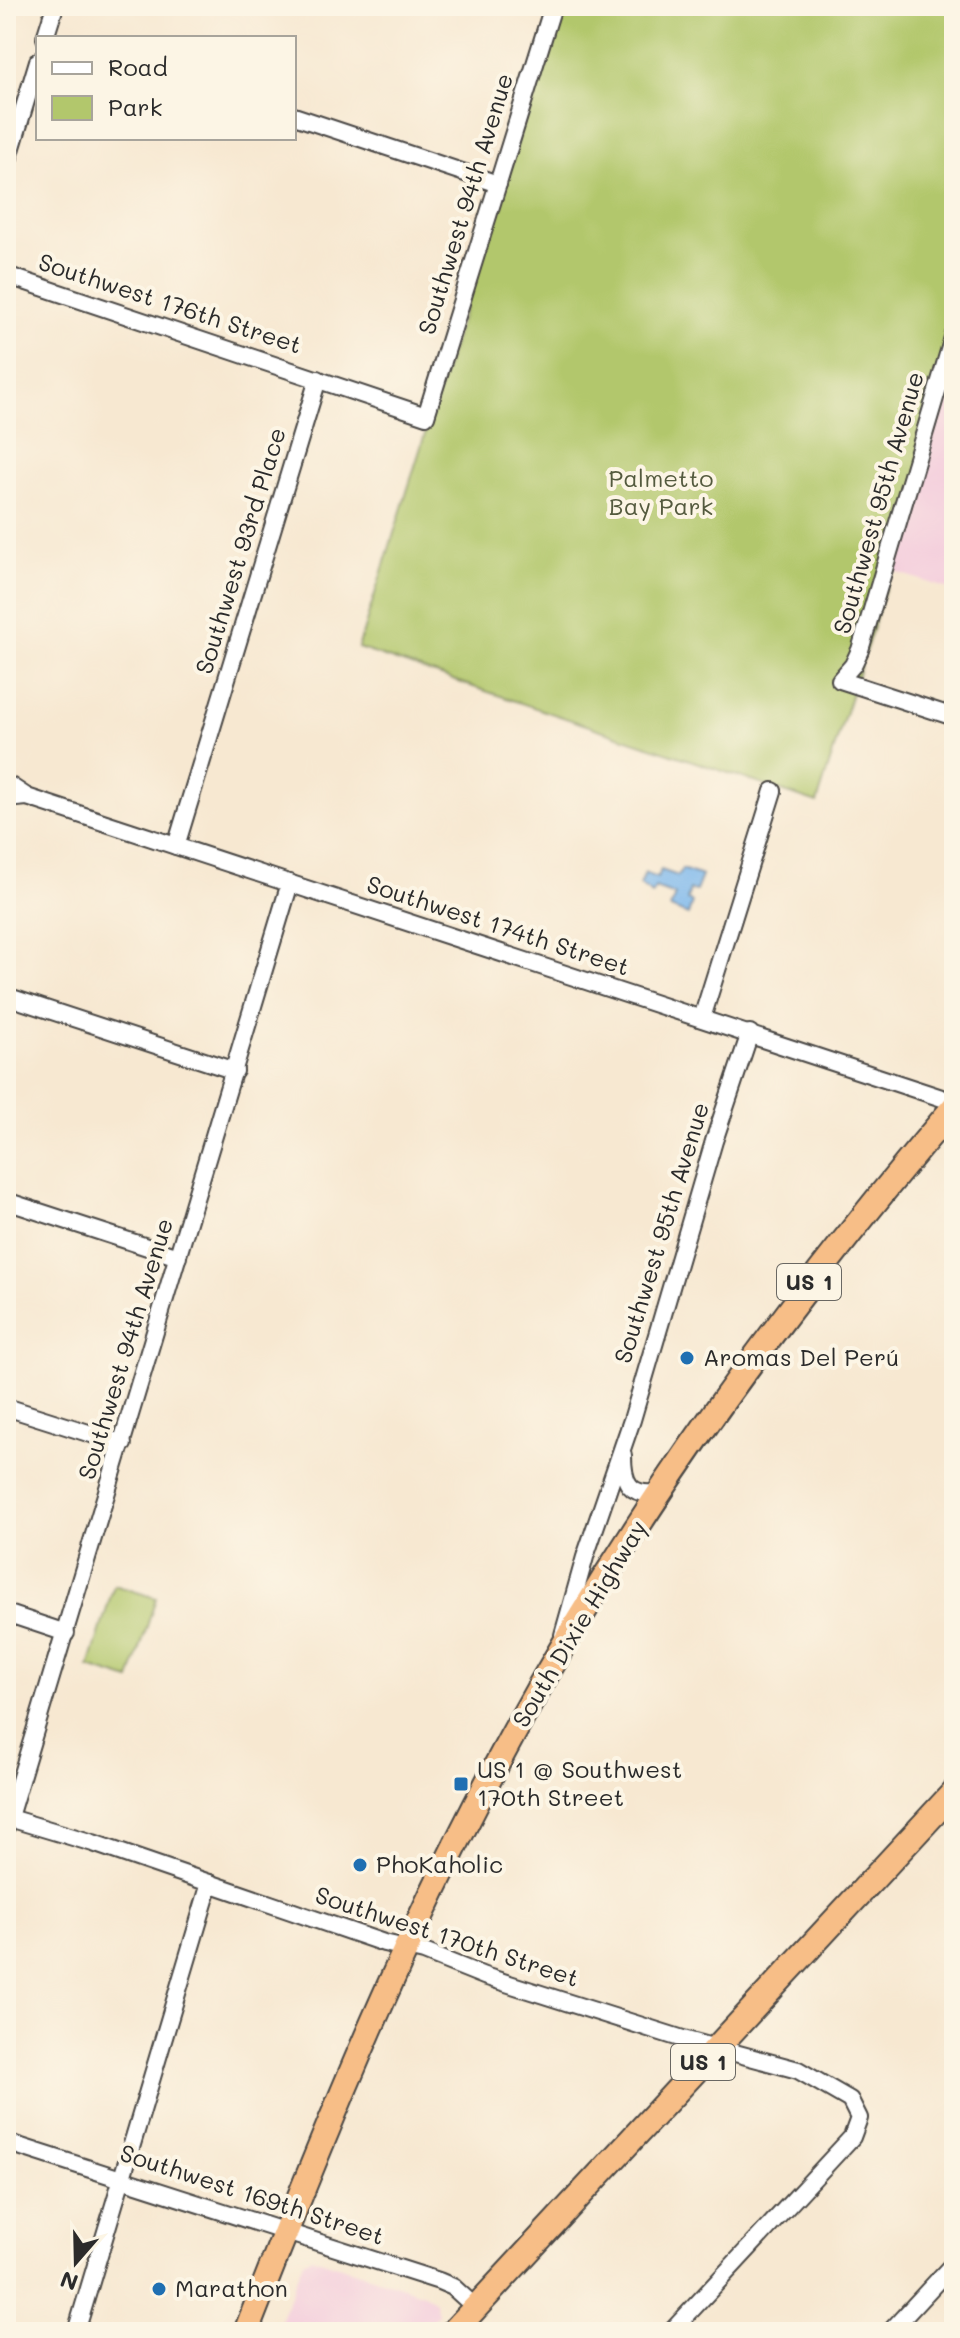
<svg xmlns="http://www.w3.org/2000/svg" width="960" height="2338" font-family="Mali,sans-serif">
	<style>
		.built { fill: #f4cfdd }
		.green { fill: #b2c76c; stroke: #6e794c; stroke-width: 2 }
		.water { fill: #7bb7ed; stroke: #53718c; stroke-width: 2 }
		.lines { fill: none; stroke-linecap: round; stroke-linejoin: round }
		.minor-casing { stroke: #4a4744; stroke-width: 20 }
		.highway-casing { stroke: #4a4744; stroke-width: 28 }
		.minor { stroke: #fff; stroke-width: 16 }
		.highway { stroke: #f7be87; stroke-width: 24 }
		.poi-dot { fill: #1f6fb2; stroke: #fcf5e5; stroke-width: 3 }
		.labels { text-anchor: middle; stroke-width: 8; stroke-linejoin: round; paint-order: stroke }
		.shield { fill: #fcf5e5; stroke: #6a6863; stroke-width: 2 }
		.shield-label { font-size: 22px; font-weight: bold; fill: #2b2b2b }
		.street-label { font-size: 24px; fill: #2b2b2b; stroke: #fcf5e5 }
		.park-label { font-size: 24px; fill: #545a3e; stroke: #fcf5e5 }
		.poi-label { font-size: 24px; fill: #2b2b2b; stroke: #fcf5e5; text-anchor: start }
	</style>
	<rect width="100%" height="100%" fill="#fcf5e5"/>
	<filter id="ink" filterUnits="userSpaceOnUse"><feTurbulence type="fractalNoise" baseFrequency=".0125" numOctaves="2"/><feDisplacementMap in="SourceGraphic" scale="16" xChannelSelector="R" yChannelSelector="G"/><feConvolveMatrix kernelMatrix="1 2 1 2 8 2 1 2 1" color-interpolation-filters="sRGB"/></filter>
	<filter id="wash" filterUnits="userSpaceOnUse"><feTurbulence type="fractalNoise" baseFrequency=".006" numOctaves="4" result="noise"/><feDisplacementMap in="SourceGraphic" scale="32" xChannelSelector="R" yChannelSelector="G"/><feGaussianBlur stdDeviation="1.8" result="paint"/><feColorMatrix in="noise" values="0 0 0 0 0 0 0 0 0 0 0 0 0 0 0 0 0 1.4 0 .05"/><feComposite in="paint" operator="in"/></filter>
	<g filter="url(#wash)">
		<rect width="100%" height="100%" fill="#f7e8d1"/>
		<g class="built">
			<path d="M954,360V591L891,570Z"/>
			<path d="M311,2257L424,2294L435,2302L438,2314L421,2332H276L303,2261Z"/>
		</g>
		<g class="green">
			<path d="M559,6H954V360L891,570L817,803L358,648Z"/>
			<path d="M114,1585L156,1598L130,1680L89,1667Z"/>
		</g>
		<path class="water" d="M682,869L702,876L696,891L690,890L687,900L692,902L688,915L670,908L675,895L655,888L652,894L640,885L645,873L657,878L661,870L678,876Z"/>
	</g>
	<g filter="url(#ink)">
		<g class="lines">
			<g class="minor-casing">
				<g id="minor">
					<path d="M45,38L55,6"/>
					<path d="M294,116L498,184"/>
					<path d="M6,167L38,61"/>
					<path d="M6,275L426,416L553,6"/>
					<path d="M954,334L860,650L853,665L840,680L954,717"/>
					<path d="M6,783L27,797L954,1102"/>
					<path d="M6,799L27,797"/>
					<path d="M176,846L318,379"/>
					<path d="M6,996L235,1071"/>
					<path d="M702,1018L773,791"/>
					<path d="M6,1201L178,1257"/>
					<path d="M6,1407L123,1444"/>
					<path d="M623,1455C623,1482 629,1498 661,1492"/>
					<path d="M6,1613L66,1633"/>
					<path d="M563,1635L585,1557L632,1420L714,1141L750,1033"/>
					<path d="M6,1817L93,1843L384,1943L424,1952L484,1976L683,2039L798,2070L850,2100L859,2118L852,2137L671,2332"/>
					<path d="M6,1827L290,883"/>
					<path d="M6,2142L439,2281L453,2287L476,2308"/>
					<path d="M76,2332L210,1883"/>
					<path d="M890,2332L954,2263"/>
				</g>
			</g>
			<g class="highway-casing">
				<g id="highway">
					<path d="M246,2332C325,2130 407,1929 511,1738C634,1511 787,1303 954,1107"/>
					<path d="M453,2332L954,1792"/>
				</g>
			</g>
			<use href="#minor" class="minor"/>
			<use href="#highway" class="highway"/>
		</g>
	</g>
	<g class="poi-dot">
		<circle cx="687" cy="1358" r="8"/>
		<rect x="453" y="1776" width="16" height="16" rx="4"/>
		<circle cx="360" cy="1865" r="8"/>
		<circle cx="159" cy="2289" r="8"/>
	</g>
	<g class="labels">
		<g class="shield">
			<rect x="777" y="1264" width="64" height="36" rx="6"/>
			<rect x="671" y="2044" width="64" height="36" rx="6"/>
		</g>
		<g class="shield-label">
			<text x="809" y="1290">US 1</text>
			<text x="703" y="2070">US 1</text>
		</g>
		<g class="street-label">
			<text transform="translate(466 204) rotate(-73)" y="8">Southwest 94th Avenue</text>
			<text transform="translate(170 304) rotate(18)" y="8">Southwest 176th Street</text>
			<text transform="translate(879 503) rotate(-74)" y="8">Southwest 95th Avenue</text>
			<text transform="translate(241 551) rotate(-73)" y="8">Southwest 93rd Place</text>
			<text transform="translate(498 926) rotate(18)" y="8">Southwest 174th Street</text>
			<text transform="translate(662 1233) rotate(-73)" y="8">Southwest 95th Avenue</text>
			<text transform="translate(126 1349) rotate(-73)" y="8">Southwest 94th Avenue</text>
			<text transform="translate(580 1624) rotate(-59)" y="8">South Dixie Highway</text>
			<text transform="translate(447 1937) rotate(18)" y="8">Southwest 170th Street</text>
			<text transform="translate(252 2195) rotate(18)" y="8">Southwest 169th Street</text>
		</g>
		<g class="park-label">
			<text x="661" y="487">Palmetto<tspan x="661" dy="28">Bay Park</tspan></text>
		</g>
		<g class="poi-label">
			<text x="703" y="1366">Aromas Del Perú</text>
			<text x="477" y="1778">US 1 @ Southwest<tspan x="477" dy="28">170th Street</tspan></text>
			<text x="376" y="1873">PhoKaholic</text>
			<text x="175" y="2297">Marathon</text>
		</g>
	</g>
	<rect width="960" height="2338" fill="none" stroke="#fcf5e5" stroke-width="32"/>
	<rect x="36" y="36" width="260" height="104" fill="#fcf5e5" stroke="#a8a49b" stroke-width="2"/>
	<rect x="52" y="62" width="40" height="12" fill="#ffffff" stroke="#a8a49b" stroke-width="2"/>
	<text x="108" y="76" font-size="24" fill="#2b2b2b">Road</text>
	<rect x="52" y="96" width="40" height="24" fill="#b2c76c" stroke="#a8a49b" stroke-width="2"/>
	<text x="108" y="116" font-size="24" fill="#2b2b2b">Park</text>
	<g transform="translate(76 2262) rotate(200)" stroke="#fcf5e5" stroke-width="6" paint-order="stroke">
	<path d="M0-6L14 30L0 20L-14 30Z" fill="#2b2b2b"/>
	<text y="-12" font-size="22" font-weight="bold" text-anchor="middle" fill="#2b2b2b">N</text>
	</g>
</svg>
